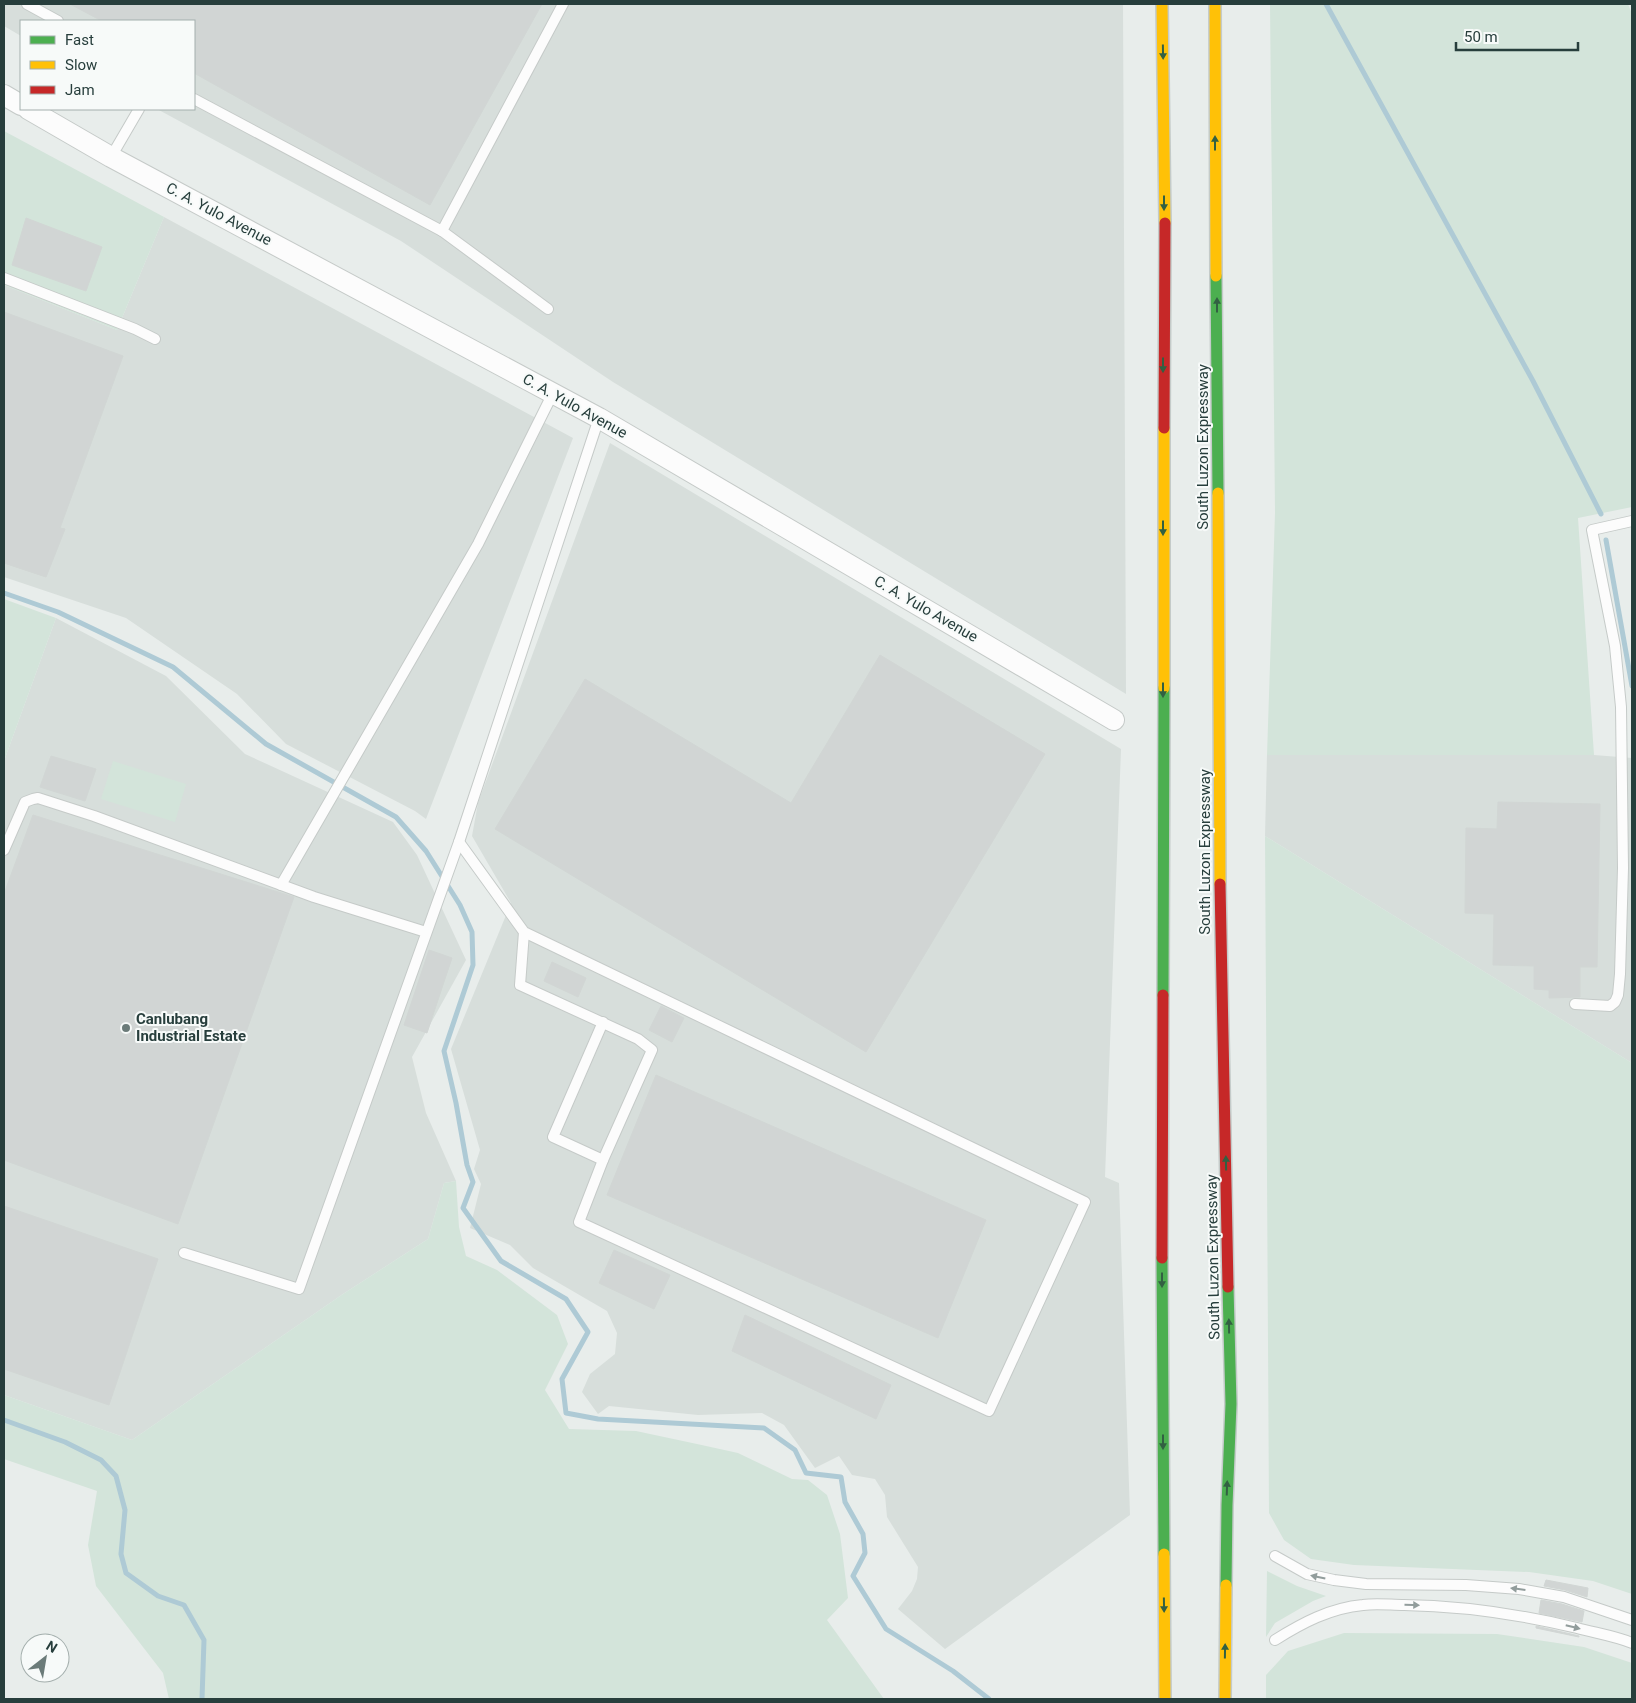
<svg xmlns="http://www.w3.org/2000/svg" width="1636" height="1703" font-family="Roboto,sans-serif">
	<style>
		.built { fill: #d7dedb }
		.green { fill: #d3e4da }
		.lines { fill: none; stroke-linecap: round; stroke-linejoin: round }
		.stream { stroke: #aecad5; stroke-width: 5 }
		.building { fill: #d1d5d4; stroke: #d1d6d4 }
		.lane-casing { stroke: #c5cac8; stroke-width: 12 }
		.street-casing { stroke: #c5cac8; stroke-width: 22 }
		.fast-casing { stroke: #c4cbc9; stroke-width: 14 }
		.slow-casing { stroke: #c4cbc9; stroke-width: 14 }
		.jam-casing { stroke: #c4cbc9; stroke-width: 14 }
		.lane { stroke: #fcfcfc; stroke-width: 10 }
		.street { stroke: #fcfcfc; stroke-width: 20 }
		.fast { stroke: #4caf50; stroke-width: 11 }
		.slow { stroke: #ffc107; stroke-width: 11 }
		.jam { stroke: #c62828; stroke-width: 11 }
		.oneway { fill: #326042 }
		.oneway2 { fill: #929d9c }
		.poi-dot { fill: #6b7b79; stroke: #f7faf9; stroke-width: 2 }
		.labels { text-anchor: middle; stroke-width: 4; stroke-linejoin: round; paint-order: stroke }
		.street-label { font-size: 15px; fill: #273e3c; stroke: #f7faf9 }
		.poi-label { font-size: 15px; font-weight: bold; fill: #273e3c; stroke: #f7faf9; text-anchor: start }
	</style>
	<rect width="100%" height="100%" fill="#e8edeb"/>
	<g class="built">
		<path d="M4,4H1123L1126,694L613,382L401,241L157,109H194V21H21V36L4,26Z"/>
		<path d="M164,217L573,438L426,819L415,811L286,744L237,694L126,618L4,577V285L117,330Z"/>
		<path d="M610,443L1121,749L1105,1177L1119,1183L1130,1515L945,1649L898,1609L912,1591L917,1579L918,1567L887,1517L885,1495L875,1479L852,1475L839,1456L815,1468L784,1425L762,1413L698,1415L609,1406L598,1414L582,1392L590,1374L615,1354L617,1333L607,1311L533,1268L510,1245L470,1228L481,1184L474,1169L480,1150L451,1049L511,903L472,836L478,803Z"/>
		<path d="M56,618L166,676L245,754L393,822L417,855L466,960L412,1057L426,1113L456,1181L444,1183L428,1239L343,1294L132,1440L4,1395V761Z"/>
		<path d="M1267,755H1594L1632,758V1063L1265,836Z"/>
	</g>
	<g class="green">
		<path d="M1270,4H1628L1632,14V507L1578,518L1594,755H1267L1275,513Z"/>
		<path d="M4,131L164,217L117,330L4,285Z"/>
		<path d="M4,599L56,618L4,761Z"/>
		<path d="M113,761L186,784L175,822L101,799Z"/>
		<path d="M1265,836L1632,1063V1594L1593,1581L1529,1572L1354,1565L1311,1559L1284,1540L1269,1513Z"/>
		<path d="M456,1181L459,1227L466,1256L497,1270L557,1315L568,1344L545,1390L569,1429L636,1431L697,1444L738,1453L792,1479L808,1480L827,1495L840,1534L848,1598L827,1620L884,1699H169L163,1673L96,1586L88,1545L97,1491L4,1459V1395L132,1440L343,1294L428,1239L444,1183Z"/>
		<path d="M1267,1571L1297,1586L1326,1596L1313,1601L1275,1623L1266,1637Z"/>
		<path d="M1344,1633L1497,1634L1584,1647L1632,1663V1699H1266V1675L1288,1651Z"/>
	</g>
	<g class="lines">
		<g class="stream">
			<path d="M1326,4L1533,381L1601,514"/>
			<path d="M1606,540L1632,686"/>
			<path d="M4,593L58,612L173,667L266,744L396,817L426,851L460,905L472,932L473,965L444,1051L456,1103L467,1165L473,1182L463,1208L501,1261L566,1299L588,1332L562,1379L566,1413L598,1419L764,1428L795,1450L806,1473L841,1477L845,1502L863,1534L865,1553L853,1576L886,1629L953,1671L989,1699"/>
			<path d="M4,1420L65,1442L101,1460L116,1476L125,1510L121,1554L126,1573L158,1596L184,1605L204,1640L202,1699"/>
		</g>
	</g>
	<g class="building">
		<path d="M70,4H542L430,205L194,73V21H102Z"/>
		<path d="M26,218L102,247L86,291L12,265Z"/>
		<path d="M4,312L123,356L60,528L65,529L46,577L4,563Z"/>
		<path d="M880,655L1045,754L866,1052L495,829L585,679L791,803Z"/>
		<path d="M51,756L96,769L85,801L40,787Z"/>
		<path d="M1498,802L1600,804L1597,967H1580V997L1549,998V990L1534,989V966L1493,965L1494,914L1465,913L1466,828L1497,829Z"/>
		<path d="M33,815L294,897L178,1224L4,1160V894Z"/>
		<path d="M429,950L452,958L427,1033L404,1025Z"/>
		<path d="M552,962L586,978L578,997L544,981Z"/>
		<path d="M661,1006L684,1018L672,1042L649,1030Z"/>
		<path d="M656,1075L986,1220L938,1338L607,1195Z"/>
		<path d="M4,1206L158,1259L109,1405L4,1369Z"/>
		<path d="M614,1250L670,1275L654,1309L599,1283Z"/>
		<path d="M745,1315L891,1385L876,1419L732,1351Z"/>
		<path d="M1546,1580L1588,1588L1587,1597L1565,1590L1544,1586Z"/>
		<path d="M1541,1600L1562,1604L1584,1611L1582,1622L1539,1613Z"/>
		<path d="M1536,1626L1575,1635L1579,1636V1637L1536,1628Z"/>
	</g>
	<g class="lines">
		<g class="lane-casing">
			<g id="lane">
				<path d="M27,4L58,21"/>
				<path d="M194,99L442,231L548,309"/>
				<path d="M111,157L139,109"/>
				<path d="M442,231L563,4"/>
				<path d="M4,278L135,329L155,339"/>
				<path d="M459,842L524,932L520,985L638,1039L652,1050L603,1160L579,1222L989,1411L1085,1202L524,932"/>
				<path d="M4,850L25,802L33,799L38,798L94,816L314,897L426,932"/>
				<path d="M281,885L478,544L553,393"/>
				<path d="M1575,1004L1610,1006L1615,1002L1618,995L1620,974L1623,868L1621,707L1615,646L1592,530L1632,521"/>
				<path d="M603,1160L553,1137L603,1022"/>
				<path d="M184,1253L299,1289L459,842L599,418"/>
				<path d="M1275,1556L1307,1574L1334,1580L1366,1584L1466,1585L1519,1589L1564,1597L1632,1620"/>
				<path d="M1275,1640C1302,1623 1330,1608 1363,1605C1376,1603 1391,1605 1404,1605C1465,1606 1519,1614 1577,1628C1595,1633 1615,1636 1632,1643"/>
			</g>
		</g>
		<g class="street-casing">
			<g id="street">
				<path d="M4,95L21,105"/>
				<path d="M28,109L111,157L599,418L1114,720"/>
			</g>
		</g>
		<g class="fast-casing">
			<g id="fast">
				<path d="M1216,276L1218,493"/>
				<path d="M1163,995L1164,688"/>
				<path d="M1162,1258L1164,1554"/>
				<path d="M1226,1585L1227,1505L1231,1404L1228,1287"/>
			</g>
		</g>
		<g class="slow-casing">
			<g id="slow">
				<path d="M1162,4L1165,223"/>
				<path d="M1215,4L1216,276"/>
				<path d="M1218,493L1220,884"/>
				<path d="M1164,688V428"/>
				<path d="M1164,1554L1165,1699"/>
				<path d="M1225,1699L1226,1585"/>
			</g>
		</g>
		<g class="jam-casing">
			<g id="jam">
				<path d="M1164,428L1165,223"/>
				<path d="M1220,884L1228,1287"/>
				<path d="M1162,1258L1163,995"/>
			</g>
		</g>
		<use href="#lane" class="lane"/>
		<use href="#street" class="street"/>
		<use href="#fast" class="fast"/>
		<use href="#slow" class="slow"/>
		<use href="#jam" class="jam"/>
	</g>
	<defs><path id="oneway-solid" d="M-6-.8H1V-3.2L6.5 0L1 3.2V.8H-6Z" transform="scale(1.25)"/></defs>
	<g class="oneway">
		<use href="#oneway-solid" transform="translate(1163 52) rotate(89)"/>
		<use href="#oneway-solid" transform="translate(1215 143) rotate(-90)"/>
		<use href="#oneway-solid" transform="translate(1164 203) rotate(90)"/>
		<use href="#oneway-solid" transform="translate(1217 305) rotate(-90)"/>
		<use href="#oneway-solid" transform="translate(1163 365) rotate(90)"/>
		<use href="#oneway-solid" transform="translate(1163 528) rotate(90)"/>
		<use href="#oneway-solid" transform="translate(1163 690) rotate(90)"/>
		<use href="#oneway-solid" transform="translate(1226 1163) rotate(-91)"/>
		<use href="#oneway-solid" transform="translate(1162 1280) rotate(90)"/>
		<use href="#oneway-solid" transform="translate(1229 1326) rotate(-91)"/>
		<use href="#oneway-solid" transform="translate(1163 1442) rotate(90)"/>
		<use href="#oneway-solid" transform="translate(1227 1488) rotate(-88)"/>
		<use href="#oneway-solid" transform="translate(1164 1605) rotate(89)"/>
		<use href="#oneway-solid" transform="translate(1225 1651) rotate(-89)"/>
	</g>
	<g class="oneway2">
		<use href="#oneway-solid" transform="translate(1318 1577) rotate(-168)"/>
		<use href="#oneway-solid" transform="translate(1518 1589) rotate(-173)"/>
		<use href="#oneway-solid" transform="translate(1412 1605) rotate(1)"/>
		<use href="#oneway-solid" transform="translate(1573 1627) rotate(14)"/>
	</g>
	<circle class="poi-dot" cx="126" cy="1028" r="5"/>
	<g class="labels">
		<g class="street-label">
			<text transform="translate(219 214) rotate(28)" y="5">C. A. Yulo Avenue</text>
			<text transform="translate(575 406) rotate(29)" y="5">C. A. Yulo Avenue</text>
			<text transform="translate(1203 447) rotate(-90)" y="5">South Luzon Expressway</text>
			<text transform="translate(926 609) rotate(30)" y="5">C. A. Yulo Avenue</text>
			<text transform="translate(1205 852) rotate(-90)" y="5">South Luzon Expressway</text>
			<text transform="translate(1213 1257) rotate(-91)" y="5">South Luzon Expressway</text>
		</g>
		<g class="poi-label">
			<text x="136" y="1024">Canlubang<tspan x="136" dy="17">Industrial Estate</tspan></text>
		</g>
	</g>
	<rect width="1636" height="1703" fill="none" stroke="#273e3c" stroke-width="10"/>
	<rect x="20" y="20" width="175" height="90" fill="#f7faf9" stroke="#a4afad"/>
	<rect x="30" y="36" width="25" height="8" fill="#4caf50" stroke="#a4afad"/>
	<text x="65" y="45" font-size="15" fill="#273e3c">Fast</text>
	<rect x="30" y="61" width="25" height="8" fill="#ffc107" stroke="#a4afad"/>
	<text x="65" y="70" font-size="15" fill="#273e3c">Slow</text>
	<rect x="30" y="86" width="25" height="8" fill="#c62828" stroke="#a4afad"/>
	<text x="65" y="95" font-size="15" fill="#273e3c">Jam</text>
	<g transform="translate(45 1658) rotate(31)"><circle r="24" fill="#f7faf9" stroke="#a4afad"/>
	<path d="M0-4L9 19L0 12L-9 19Z" fill="#6b7b79"/>
	<text y="-8" font-size="14" font-weight="bold" text-anchor="middle" fill="#273e3c">N</text>
	</g>
	<path d="M1456 42v8h122v-8" fill="none" stroke="#273e3c" stroke-width="2.5"/>
	<text x="1464" y="42" font-size="15" fill="#273e3c" stroke="#f7faf9" stroke-width="4" paint-order="stroke">50 m</text>
</svg>
